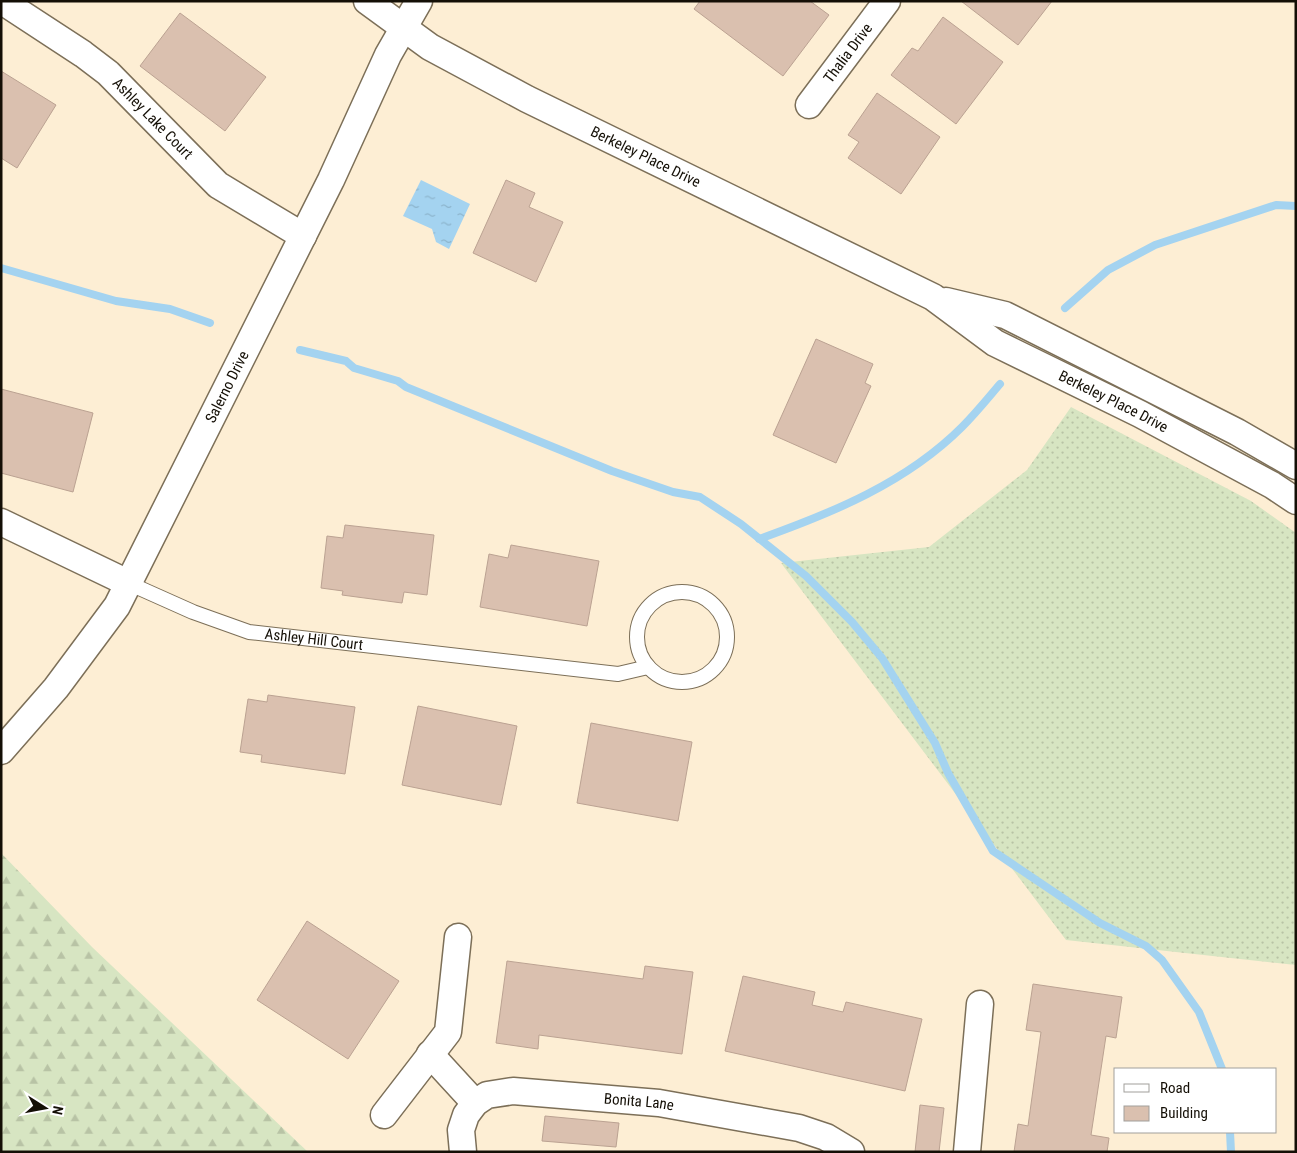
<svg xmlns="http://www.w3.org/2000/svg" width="1297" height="1153" font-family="'Roboto Condensed',sans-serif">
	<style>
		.grass { fill: url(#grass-dots) }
		.forest { fill: url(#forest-firs) }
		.water { fill: url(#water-ripples) }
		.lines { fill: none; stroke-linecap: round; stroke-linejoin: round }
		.stream { stroke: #a4d3f0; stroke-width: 8 }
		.building { fill: #dac0af; stroke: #bba292 }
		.lane-casing { stroke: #7c6f58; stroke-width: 16 }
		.street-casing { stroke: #7c6f58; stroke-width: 29 }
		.lane { stroke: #fff; stroke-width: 14 }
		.street { stroke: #fff; stroke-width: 26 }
		.labels { text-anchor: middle; stroke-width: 4; stroke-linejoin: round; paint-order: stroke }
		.street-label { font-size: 15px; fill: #140f06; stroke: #fff }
	</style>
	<defs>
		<pattern id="grass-dots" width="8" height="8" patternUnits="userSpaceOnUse" patternTransform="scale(1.25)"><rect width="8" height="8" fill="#d7e5c2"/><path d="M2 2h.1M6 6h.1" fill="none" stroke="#b8c3a5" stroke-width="1.8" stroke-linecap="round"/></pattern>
		<pattern id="forest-firs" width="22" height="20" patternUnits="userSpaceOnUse" patternTransform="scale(1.25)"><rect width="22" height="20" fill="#d7e5c2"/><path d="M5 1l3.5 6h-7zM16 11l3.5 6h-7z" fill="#b8c3a5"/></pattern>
		<pattern id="water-ripples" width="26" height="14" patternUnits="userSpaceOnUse" patternTransform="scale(1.25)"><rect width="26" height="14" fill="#a4d3f0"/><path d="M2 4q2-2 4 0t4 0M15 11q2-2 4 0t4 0" fill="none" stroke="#8cb4cc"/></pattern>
	</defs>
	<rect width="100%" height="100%" fill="#fdeed4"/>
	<path class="grass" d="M1071,407L1251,501L1296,533V965L1066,940L781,563L929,547L1027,470Z"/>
	<path class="forest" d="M1,853L92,947L308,1152H1Z"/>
	<path class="water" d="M421,180L470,204L449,249L436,242L432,229L403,216Z"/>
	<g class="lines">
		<g class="stream">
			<path d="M1,268L116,301L170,309L210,323"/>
			<path d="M1065,308L1108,270L1155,245L1276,205L1296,206"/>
			<path d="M300,350L346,361L354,368L398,381L406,387L612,471L673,492L700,497L741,524L806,576L852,622L882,658L935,743L948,773L993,851L1100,923L1146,946L1162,960L1199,1012L1222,1069"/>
			<path d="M759,539C832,513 906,483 962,427C976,413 988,398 1000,384"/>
			<path d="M1230,1132L1231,1152"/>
		</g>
	</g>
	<g class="building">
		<path d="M700,1H810L829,15L783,76L694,9Z"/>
		<path d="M961,1H1052L1018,45Z"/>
		<path d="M180,13L266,77L225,131L140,66Z"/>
		<path d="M943,17L1003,62L956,124L891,75L912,48L918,51Z"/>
		<path d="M1,71L56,105L17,168L1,158Z"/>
		<path d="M877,93L940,137L901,194L848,158L859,142L848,135Z"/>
		<path d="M506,180L535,193L529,207L563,222L536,282L473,253Z"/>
		<path d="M816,339L873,364L865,383L871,386L836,463L773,435Z"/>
		<path d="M1,389L93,413L73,492L1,473Z"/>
		<path d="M345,525L434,535L427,595L404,592L402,603L342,595L343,591L321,588L327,536L343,538Z"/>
		<path d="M511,545L599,561L587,626L480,607L489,554L508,558Z"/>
		<path d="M268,695L355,707L345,774L261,762L262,755L240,752L248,699L267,702Z"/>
		<path d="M418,706L517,726L501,805L402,785Z"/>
		<path d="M591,723L692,742L678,821L577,803Z"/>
		<path d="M307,921L399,981L348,1059L257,1000Z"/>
		<path d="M507,961L643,979L645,966L693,972L682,1054L539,1035L538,1049L496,1043Z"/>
		<path d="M743,976L815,992L812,1005L843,1012L846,1002L922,1019L905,1091L725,1051Z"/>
		<path d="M1033,984L1122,997L1116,1038L1106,1036L1091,1135L1109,1138L1107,1152H1014L1018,1124L1028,1126L1041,1032L1026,1030Z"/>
		<path d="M920,1105L944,1108L939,1152H915Z"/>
		<path d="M545,1116L619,1123L616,1147L542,1141Z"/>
	</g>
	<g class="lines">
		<g class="lane-casing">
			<g id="lane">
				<path id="s1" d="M128,583L193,612L249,632L618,674L648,667"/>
				<circle cx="682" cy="637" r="45"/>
			</g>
		</g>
		<g class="street-casing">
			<g id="street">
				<path id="s2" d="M2,1L83,54L108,73L218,185L303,236"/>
				<path id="s3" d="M367,1L430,47L527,99L933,297L995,343L1140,414L1272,485L1296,501"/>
				<path id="s4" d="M809,105L887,1"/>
				<path d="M946,301L1005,315L1237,432L1296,466"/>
				<path d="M1,522L128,583"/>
				<path id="s5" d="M1,751L56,688L117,606L331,180L388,55L419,1"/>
				<path d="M430,1054L475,1103"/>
				<path d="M384,1115L448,1032L458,937"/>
				<path id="s6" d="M463,1152L461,1130L466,1115L475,1103L487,1095L513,1091L659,1103L799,1128L826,1137L851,1152"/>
				<path d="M967,1152L980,1004"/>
			</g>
		</g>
		<use href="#lane" class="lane"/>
		<use href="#street" class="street"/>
	</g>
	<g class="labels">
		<g class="street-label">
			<text dy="5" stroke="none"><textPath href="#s4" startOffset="65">Thalia Drive</textPath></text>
			<text dy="5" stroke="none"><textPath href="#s2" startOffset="192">Ashley Lake Court</textPath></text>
			<text dy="5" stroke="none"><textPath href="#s3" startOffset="320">Berkeley Place Drive</textPath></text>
			<text dy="5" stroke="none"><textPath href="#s5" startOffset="431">Salerno Drive</textPath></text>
			<text dy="5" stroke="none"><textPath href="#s3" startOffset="849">Berkeley Place Drive</textPath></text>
			<text dy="5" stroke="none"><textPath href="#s1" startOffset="196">Ashley Hill Court</textPath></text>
			<text dy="5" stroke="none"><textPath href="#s6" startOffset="220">Bonita Lane</textPath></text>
		</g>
	</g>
	<rect width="1297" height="1153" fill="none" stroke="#140f06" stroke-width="5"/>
	<rect x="1114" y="1068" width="162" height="65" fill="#ffffff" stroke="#a19f9b"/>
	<rect x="1124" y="1084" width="25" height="8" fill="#ffffff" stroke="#a19f9b"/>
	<text x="1160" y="1093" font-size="15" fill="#140f06">Road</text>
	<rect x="1124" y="1106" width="25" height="15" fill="#dac0af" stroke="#a19f9b"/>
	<text x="1160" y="1118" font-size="15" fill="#140f06">Building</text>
	<g transform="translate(45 1108) rotate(101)" stroke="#ffffff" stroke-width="4" paint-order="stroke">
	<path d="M0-4L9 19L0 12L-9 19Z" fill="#140f06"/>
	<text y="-8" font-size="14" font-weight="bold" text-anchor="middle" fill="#140f06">N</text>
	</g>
</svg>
